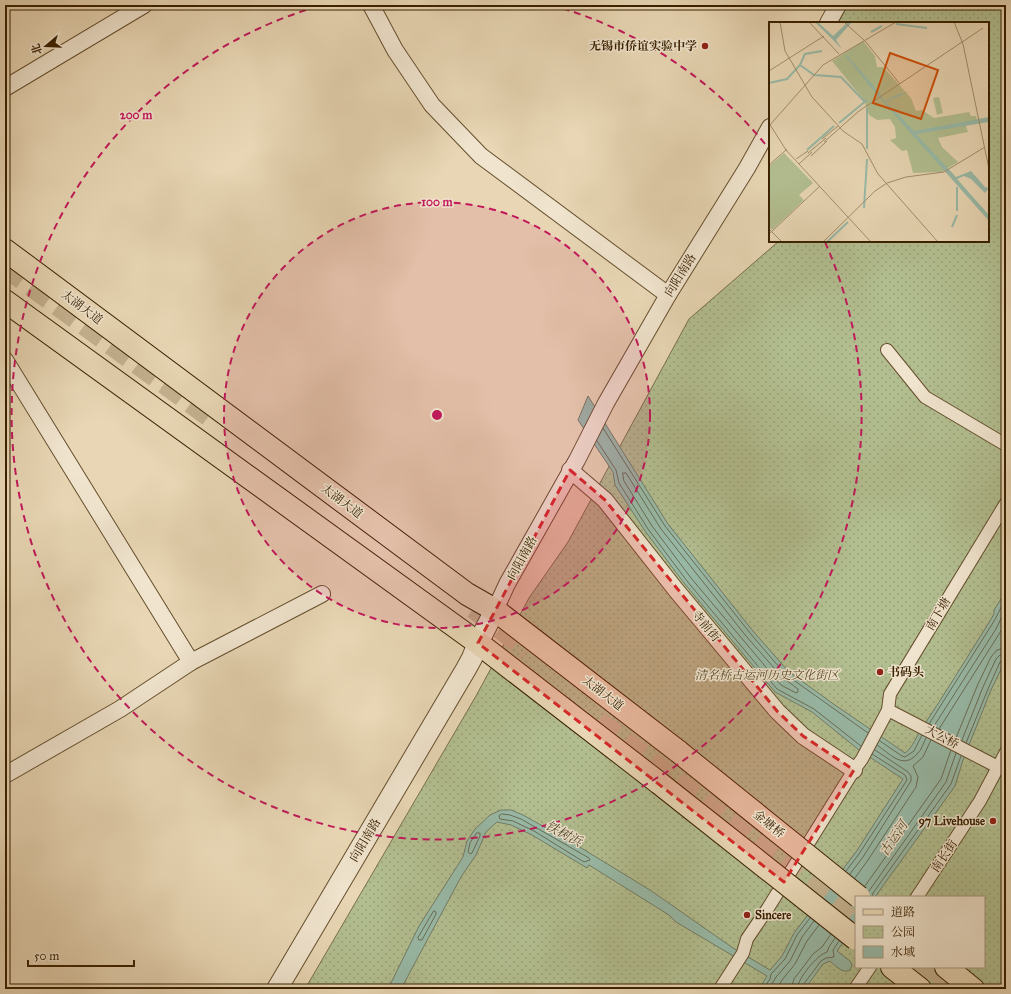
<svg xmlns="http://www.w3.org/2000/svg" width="1011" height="994" font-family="'IM FELL Great Primer','Noto Serif SC',serif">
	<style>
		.park { fill: url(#park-dots); stroke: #766f48; fill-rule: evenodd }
		.water { fill: #98baa8; stroke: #727c65 }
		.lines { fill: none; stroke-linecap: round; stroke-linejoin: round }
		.shore { stroke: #686d54; stroke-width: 1 }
		.trunk-tunnel { stroke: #c5b290; stroke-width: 22; stroke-dasharray: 22 11; stroke-linecap: butt }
		.pedestrian-casing { stroke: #654e2d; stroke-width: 14 }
		.minor-casing { stroke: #654e2d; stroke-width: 18 }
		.tertiary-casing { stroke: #654e2d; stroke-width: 22 }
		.primary-casing { stroke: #392000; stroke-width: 24 }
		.pedestrian { stroke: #f0e4ce; stroke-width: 12 }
		.minor { stroke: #f0e4ce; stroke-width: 16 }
		.tertiary { stroke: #f0e4ce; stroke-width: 20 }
		.primary { stroke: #e8d6b4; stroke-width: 22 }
		.primary-bridge-casing { stroke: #392000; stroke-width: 24; stroke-linecap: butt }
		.primary-bridge { stroke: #e8d6b4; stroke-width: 22 }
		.marked { fill: #d62828; fill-opacity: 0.2; stroke: #d62828; stroke-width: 3; stroke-dasharray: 8 5; stroke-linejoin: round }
		.ring { fill: none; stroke: #c2185b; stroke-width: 2; stroke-dasharray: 7 5 }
		.poi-dot { fill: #8f2418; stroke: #f0e4ce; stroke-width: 1.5 }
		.labels { text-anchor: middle; stroke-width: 3; stroke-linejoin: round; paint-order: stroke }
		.poi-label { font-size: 12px; font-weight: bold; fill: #392000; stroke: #f0e4ce; text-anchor: end }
		.street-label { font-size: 12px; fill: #392000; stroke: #f0e4ce }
		.park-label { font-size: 12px; font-style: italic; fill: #574824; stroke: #f0e4ce }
		.water-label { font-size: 13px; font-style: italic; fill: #564e32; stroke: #f0e4ce }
		.inset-river { fill: none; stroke: #98baa8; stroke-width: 2 }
		.inset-road { fill: none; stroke: #a28d6c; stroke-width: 1 }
		.view { fill: #ce500a; fill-opacity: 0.15; stroke: #ce500a; stroke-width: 2 }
		.inset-edge { fill: none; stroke: #392000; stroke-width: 2 }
		.centre { fill: #c2185b; stroke: #f0e4ce; stroke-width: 2 }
		.ring-label { font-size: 12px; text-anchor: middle; font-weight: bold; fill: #c2185b; stroke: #f0e4ce; stroke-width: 3; stroke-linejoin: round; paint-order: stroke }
	</style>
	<defs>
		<pattern id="park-dots" width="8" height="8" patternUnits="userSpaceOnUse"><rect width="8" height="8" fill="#b2be90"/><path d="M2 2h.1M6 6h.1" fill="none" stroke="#9aa37a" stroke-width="1.8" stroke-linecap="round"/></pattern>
	</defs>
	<rect width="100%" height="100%" fill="#e8d6b4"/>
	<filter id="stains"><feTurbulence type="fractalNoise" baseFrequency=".005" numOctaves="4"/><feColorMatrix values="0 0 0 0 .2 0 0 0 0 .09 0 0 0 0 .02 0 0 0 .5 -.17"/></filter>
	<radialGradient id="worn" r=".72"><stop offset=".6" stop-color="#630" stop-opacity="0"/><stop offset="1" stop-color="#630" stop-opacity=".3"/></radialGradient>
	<path class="park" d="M848,5H1006V989H305L476,696L529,598L568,542L689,319L779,241H988V23H838ZM856,897H984V967H856Z"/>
	<path class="water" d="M588,396L668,524L753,631L788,671L832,703L905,753C913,747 916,737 922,728C945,694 966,659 988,624L994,614V610L1006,591V659L991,690L963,760L955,786L875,897H856V924L837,951L850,961L852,965L850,970C842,974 836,966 830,961L823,964L805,989H759L767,976L676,922L669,915L589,865L587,868L532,835L511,825L497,822L486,832L476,855L461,877L401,989H393L389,987L419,926L463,857L467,841L475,829L490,815L501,810H511L523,815L573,843L650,890L733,948L770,970L782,956L794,933L856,852L903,779L859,750L812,712L775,692L684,583L645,531L615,485L613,472L578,420Z"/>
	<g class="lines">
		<g class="shore">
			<path d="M603,428L665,526L750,633L785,674L868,733"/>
			<path d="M597,441L616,470L619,483L648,529L687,581L777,689L814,709L861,746"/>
			<path d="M623,473H626L661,529L746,636L782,677L798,689V692L796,693L781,685L691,578L652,526L624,481Z"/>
			<path d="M929,724L991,626C997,617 1000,608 1006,599"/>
			<path d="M934,726L996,629L1006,608"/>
			<path d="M939,729L1006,623"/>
			<path d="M956,738L978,684L991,657L997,650L1006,648"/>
			<path d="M962,740L983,687L996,659L1000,655L1006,654"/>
			<path d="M880,741L902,756L905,757L914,751L922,735"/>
			<path d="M966,743L988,689L1000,662L1003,660L1006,659"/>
			<path d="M877,745C890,754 903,770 917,754C922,750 923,743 926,738"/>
			<path d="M502,814L510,815L521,819L589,858L590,860L584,862L534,831L513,821L500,819L499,816Z"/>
			<path d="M477,833H480V836L472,853L470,854L468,852L470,843Z"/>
			<path d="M846,871L859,854L907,780L905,775L872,754"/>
			<path d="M850,874L863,857L911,781V776L908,772L875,750"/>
			<path d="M855,878L868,860L916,787L918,777L913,766L923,757L931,740"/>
			<path d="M865,886L941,779L951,750"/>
			<path d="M869,891L946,782L956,753"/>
			<path d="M872,897L873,893L951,784L961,756"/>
			<path d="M434,911L436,912V914L422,940H419L418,938Z"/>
			<path d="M763,989L770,979L771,974L785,959L797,935L810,918"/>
			<path d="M769,989L776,977L790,961L802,937L814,921"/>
			<path d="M777,989L782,980L795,964L807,941L819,925"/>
			<path d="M791,989L794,979L813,954L822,947L831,934"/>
			<path d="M797,989C798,978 817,955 827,952L829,947L835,938"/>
			<path d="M802,989L803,985L821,961L826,958L834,957L833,950L839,941"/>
		</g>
		<g class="trunk-tunnel">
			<path d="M5,266L215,420"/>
			<path d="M474,608L528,649"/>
			<path d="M598,722L653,763L856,924"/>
			<path d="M910,967L938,989"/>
			<path d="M932,967L959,988"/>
		</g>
		<g class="pedestrian-casing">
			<g id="pedestrian">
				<path d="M887,350L925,397L1006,445"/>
				<path d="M888,710L998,767"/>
				<path d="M917,897L980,801L1006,752"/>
				<path d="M720,989L743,953L747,939L768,908L854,770L862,759L888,710L890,694L1006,503"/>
				<path d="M855,989L870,967"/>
			</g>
		</g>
		<g class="minor-casing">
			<g id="minor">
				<path d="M371,5L395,50L432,105L481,156L668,295"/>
				<path d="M828,23L838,5"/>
				<path d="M5,88L144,5"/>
				<path d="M5,360L191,662"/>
				<path d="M570,470L605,500L676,590L777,711L803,736L854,770"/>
				<path d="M495,610L507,584L577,460L606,403L668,295L747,168L770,127"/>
				<path d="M5,775L120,709L191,662L322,594"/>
			</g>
		</g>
		<g class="tertiary-casing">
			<path id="tertiary" d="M277,989L466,669L472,658L478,643L495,610"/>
		</g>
		<g class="primary-casing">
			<g id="primary">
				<path d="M5,250L467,594L495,610L679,752"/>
				<path d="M5,301L478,643L659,783"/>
				<path d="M892,967L920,989"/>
				<path d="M946,967L973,989"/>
			</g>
		</g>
		<use href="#pedestrian" class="pedestrian"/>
		<use href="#minor" class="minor"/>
		<use href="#tertiary" class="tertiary"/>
		<use href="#primary" class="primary"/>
		<g class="primary-bridge-casing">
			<g id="primary-bridge">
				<path d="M679,752L859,897"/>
				<path d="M659,783L856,939"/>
			</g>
		</g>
		<use href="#primary-bridge" class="primary-bridge"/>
	</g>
	<path class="marked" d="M570,470L605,500L777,711L803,736L854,770L784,882L478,643Z"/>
	<circle cx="437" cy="415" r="213" fill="#c2185b" fill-opacity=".12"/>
	<g class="ring">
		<circle cx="437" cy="415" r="213"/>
		<path d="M551 5A425 425 0 0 1 770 150M825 242A425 425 0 1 1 323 5"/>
	</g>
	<g class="poi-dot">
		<circle cx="705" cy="46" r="4"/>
		<circle cx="880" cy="672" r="4"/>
		<circle cx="993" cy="821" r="4"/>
		<circle cx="747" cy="915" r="4"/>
	</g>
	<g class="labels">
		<g class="poi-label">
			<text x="697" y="50">无锡市侨谊实验中学</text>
			<text x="888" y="676" text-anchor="start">书码头</text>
			<text x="985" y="825">97 Livehouse</text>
			<text x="755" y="919" text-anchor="start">Sincere</text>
		</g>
		<g class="street-label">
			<text transform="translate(680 275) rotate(-58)" y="4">向阳南路</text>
			<text transform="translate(82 307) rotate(37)" y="4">太湖大道</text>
			<text transform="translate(342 501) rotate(37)" y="4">太湖大道</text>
			<text transform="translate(522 558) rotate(-61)" y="4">向阳南路</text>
			<text transform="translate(938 614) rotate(-59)" y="4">南下塘</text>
			<text transform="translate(706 626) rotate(50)" y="4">寺前街</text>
			<text transform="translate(603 693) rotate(38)" y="4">太湖大道</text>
			<text transform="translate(942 737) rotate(28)" y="4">大公桥</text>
			<text transform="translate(769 824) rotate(39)" y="4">金塘桥</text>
			<text transform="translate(365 840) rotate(-59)" y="4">向阳南路</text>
			<text transform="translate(944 856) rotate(-56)" y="4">南长街</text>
		</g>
		<g class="park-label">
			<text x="767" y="679">清名桥古运河历史文化街区</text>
		</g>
		<g class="water-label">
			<text transform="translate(564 833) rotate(27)" y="5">铁树浜</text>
			<text transform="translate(893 838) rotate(-56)" y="5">古运河</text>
		</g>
	</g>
	<g transform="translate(769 22)">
		<rect width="220" height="220" fill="#e8d6b4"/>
		<path d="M94,19L106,34L108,45H114L142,76L147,89L153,88L165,96L200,90L202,94H207L208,98L196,101L199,110L169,116L173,125L189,140L173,150L144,151L138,128L133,129L121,118L127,116L126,105L121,97L108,98L100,93L95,78L63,39ZM15,131L44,161L30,173L35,178L3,208L0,205V144Z" fill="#b2be90"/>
		<path d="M170,75L174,91L168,93L164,76Z" fill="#b2be90"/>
		<path d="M46,0L63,15L79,0H83L67,18L73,27ZM90,24L80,36L109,69L121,59L114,51L120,57L121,59V60L109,69L116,79L129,72L140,70L117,80L145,109L220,95V100L147,112L187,155L202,149L216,165L220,166L216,171L202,157L195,154L188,157L220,193V199L108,73L75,32L80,35Z" fill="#98baa8"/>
		<path class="inset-river" d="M47,0L65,16L81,0M127,2L158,6M102,10L113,4M31,43L45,53L72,55L96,80M0,61L18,57L31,43L36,32L53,29M98,86V127M70,101L98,78M38,128L65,104M95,186L98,137M188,189V165M183,205L188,193M58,220L79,200"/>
		<path class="inset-road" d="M11,0L16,29L43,75L74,109L93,122L109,152L169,220M40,0L70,32M75,0L96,19L131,62M185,0L194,22L220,147M0,49L55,14M0,101L17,128L102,220M0,104L54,43L127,0M53,117L69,104M55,120L90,89L214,6M39,131L57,116M42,134L58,119M27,137L39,129M30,142L43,130M0,143L18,127M0,207L13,220M0,212L51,164M54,220L106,169L118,161L137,155L175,150L216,125"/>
		<path class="view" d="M121,31L169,48L152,97L104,81Z"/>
		<rect width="220" height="220" class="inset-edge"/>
	</g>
	<circle cx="437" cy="415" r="6" class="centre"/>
	<g class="ring-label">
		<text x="136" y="119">200 m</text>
		<text x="437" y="206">100 m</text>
	</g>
	<rect width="1011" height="994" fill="none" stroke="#e8d6b4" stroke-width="20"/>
	<rect x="6" y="6" width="999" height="982" fill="none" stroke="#392000" stroke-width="2"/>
	<rect x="10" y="10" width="991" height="974" fill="none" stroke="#392000"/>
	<rect x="855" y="896" width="130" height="72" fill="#f0e4ce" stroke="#a7967c"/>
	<rect x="863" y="909" width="20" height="6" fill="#e8d6b4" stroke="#a7967c"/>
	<text x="891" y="916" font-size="12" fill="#392000">道路</text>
	<rect x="863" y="926" width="20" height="12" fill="url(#park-dots)" stroke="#a7967c"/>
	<text x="891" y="936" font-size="12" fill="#392000">公园</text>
	<rect x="863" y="946" width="20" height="12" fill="#98baa8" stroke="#a7967c"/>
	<text x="891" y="956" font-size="12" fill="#392000">水域</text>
	<g transform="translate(46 46) rotate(251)" stroke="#f0e4ce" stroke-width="3" paint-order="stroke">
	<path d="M0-3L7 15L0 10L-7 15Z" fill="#392000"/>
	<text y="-6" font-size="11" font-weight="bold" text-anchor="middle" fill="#392000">北</text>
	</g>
	<path d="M28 960v6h106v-6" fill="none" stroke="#392000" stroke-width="2"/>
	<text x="34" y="960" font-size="12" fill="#392000" stroke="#f0e4ce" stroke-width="3" paint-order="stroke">50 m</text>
	<rect width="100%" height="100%" filter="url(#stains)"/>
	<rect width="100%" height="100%" fill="url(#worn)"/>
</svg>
